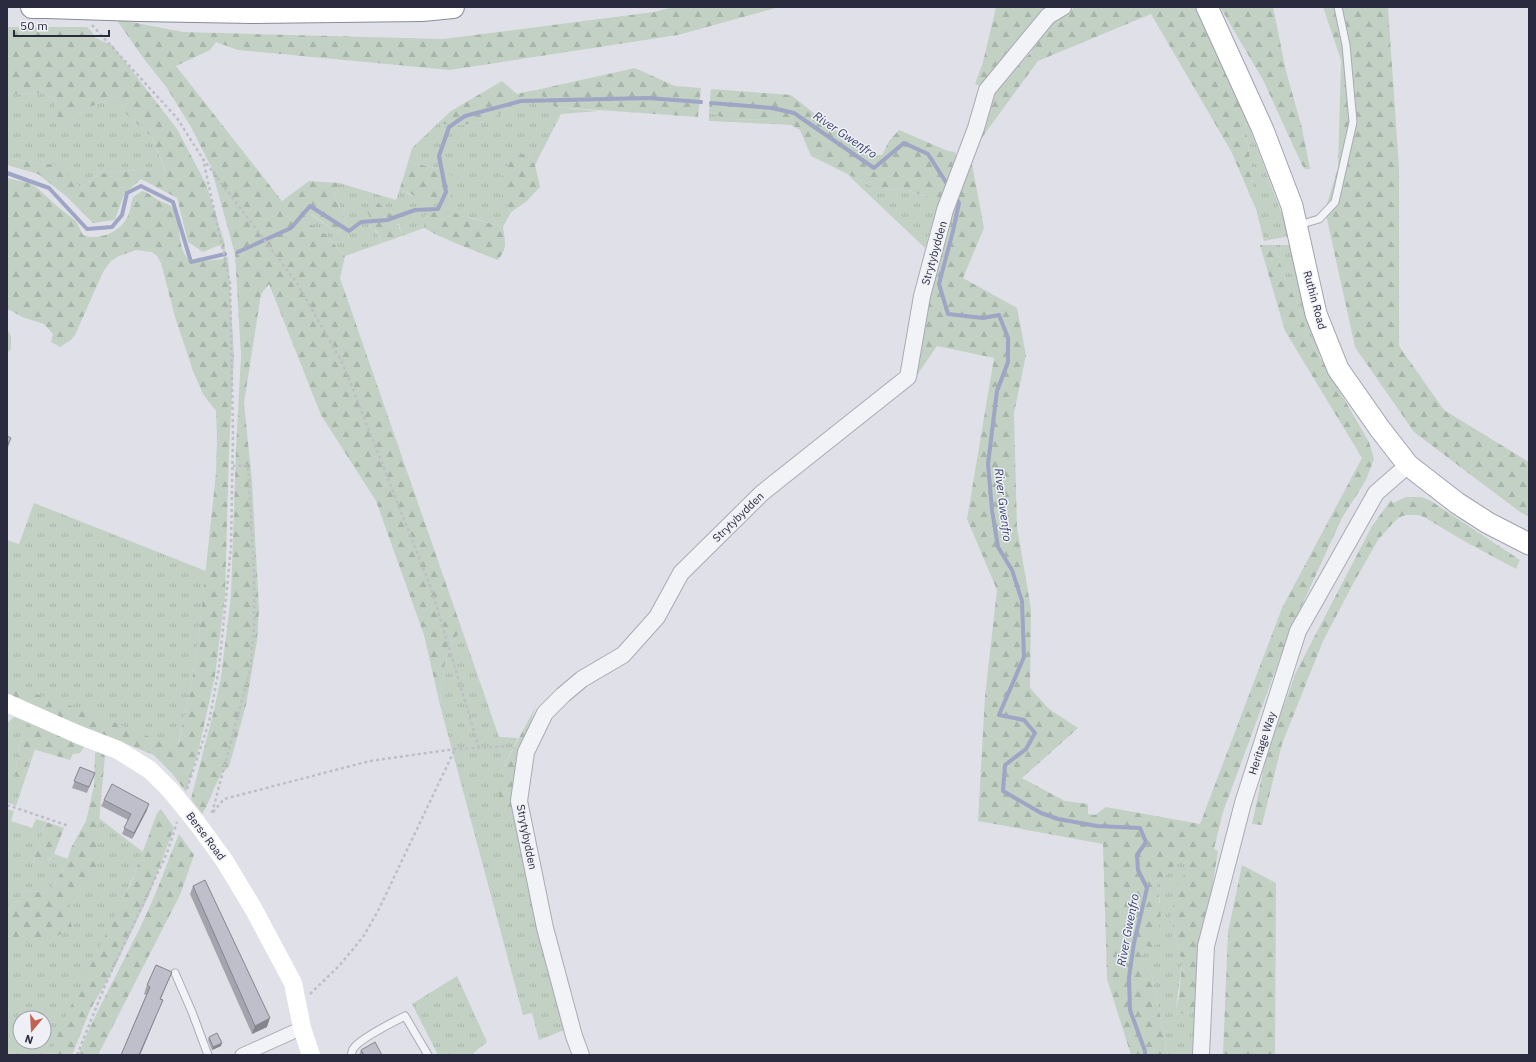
<svg xmlns="http://www.w3.org/2000/svg" width="1536" height="1062" font-family="'IBM Plex Sans',sans-serif">
	<style>
		.grass { fill: url(#grass-tufts); fill-rule: evenodd }
		.forest { fill: url(#forest-firs) }
		.lines { fill: none; stroke-linecap: round; stroke-linejoin: round }
		.stream { stroke: #9ea5c5; stroke-width: 4 }
		.service-casing { stroke: #a9aab5; stroke-width: 9 }
		.minor-casing { stroke: #a9aab5; stroke-width: 15 }
		.tertiary-casing { stroke: #a9aab5; stroke-width: 18 }
		.primary-casing { stroke: #a0a2b2; stroke-width: 23 }
		.trunk-casing { stroke: #898a9d; stroke-width: 24 }
		.path { stroke: #bebfc6; stroke-width: 2.5; stroke-dasharray: 3 3; stroke-linecap: butt }
		.service { stroke: #f2f3f6; stroke-width: 7 }
		.minor { stroke: #f2f3f6; stroke-width: 13 }
		.tertiary { stroke: #f2f3f6; stroke-width: 16 }
		.secondary { stroke: #fff; stroke-width: 18 }
		.primary { stroke: #fff; stroke-width: 21 }
		.trunk { stroke: #fff; stroke-width: 22 }
		.trunk-bridge-casing { stroke: #898a9d; stroke-width: 24; stroke-linecap: butt }
		.secondary-bridge { stroke: #fff; stroke-width: 18 }
		.trunk-bridge { stroke: #fff; stroke-width: 22 }
		.wall { fill: #a3a4ae }
		.shaded-wall { fill: #85868d }
		.building { fill: #bebfca; stroke: #85868d }
		.labels { text-anchor: middle; stroke-width: 3; stroke-linejoin: round; paint-order: stroke }
		.street-label { font-size: 11px; fill: #2a2b3e; stroke: #eff0f5 }
		.water-label { font-size: 12px; font-style: italic; fill: #383f6e; stroke: #eff0f5 }
	</style>
	<defs>
		<pattern id="grass-tufts" width="24" height="20" patternUnits="userSpaceOnUse"><rect width="24" height="20" fill="#c2d1c3"/><path d="M3 7l-1-3M5 7V3M7 7l1-3M15 17l-1-3M17 17v-4M19 17l1-3" fill="none" stroke="#a7b4a9"/></pattern>
		<pattern id="forest-firs" width="22" height="20" patternUnits="userSpaceOnUse"><rect width="22" height="20" fill="#c2d1c3"/><path d="M5 1l3.5 6h-7zM16 11l3.5 6h-7z" fill="#a7b4a9"/></pattern>
	</defs>
	<rect width="100%" height="100%" fill="#e0e1e8"/>
	<g class="grass">
		<path d="M536,90L555,107L599,111L561,114L535,165L528,154L502,198L511,212L503,227L469,217L426,215L424,228L402,236L399,224L375,230L382,243L345,256L325,234L302,219L311,214L338,234L346,223L335,194L339,183L396,200L400,188L412,196L444,170L408,162L412,148L437,124C466,126 487,125 511,106C517,102 522,98 525,92Z"/>
		<path d="M45,93L55,100L66,122L89,107L117,97L127,115L151,136L166,172L147,169L98,174L81,188L56,165L10,159L7,156V94Z"/>
		<path d="M709,112L726,119L782,120L792,125L709,121Z"/>
		<path d="M1244,113L1290,236L1264,241L1256,209Z"/>
		<path d="M847,174L878,189L904,190L931,197L939,201L925,248Z"/>
		<path d="M1275,245H1291L1320,357L1307,335L1297,301L1286,284Z"/>
		<path d="M34,503L206,571L198,642L190,693L171,772L154,755L7,693V540L19,544Z"/>
		<path d="M462,630L499,737L518,738L502,770L510,809L521,834L567,1029L539,1040L532,1013L523,1015L440,705C442,681 443,648 462,630Z"/>
		<path d="M14,717L30,723C18,736 18,757 15,775L22,780L33,748L35,749L16,806L7,802V723Z"/>
		<path d="M7,809L14,811L11,821L32,828L36,819L46,822L33,862L49,861L54,854L68,859L65,867L47,893L26,890L7,911Z"/>
		<path d="M96,816L143,852C117,922 78,986 50,1055H7V934L49,910ZM20,1018H44V1042H20Z"/>
		<path d="M1178,861H1185L1190,867L1171,918L1182,963L1176,1008L1184,1014L1200,1008L1198,1055H1168L1152,976L1141,958L1146,946L1155,936L1160,902L1156,881L1167,874Z"/>
		<path d="M457,976L487,1042L471,1055H438L412,1004Z"/>
	</g>
	<g class="forest">
		<path d="M673,7H779L678,35L450,70L238,50L216,42L210,50L176,66L282,201L309,181L339,183L335,194L346,223L338,234L312,214L303,219L325,234L345,256L340,278L462,630C443,648 442,681 440,705L424,635L376,501L321,415L269,284L261,294L244,403L252,481L259,609L257,641L246,705L229,767C217,773 211,802 202,814L191,799L214,710L221,677L231,595L236,450L241,356L235,254L211,167L191,127L167,88L144,59L116,19L183,32L443,39L654,12Z"/>
		<path d="M996,7H1050L983,87L975,84L983,62Z"/>
		<path d="M1076,7H1195L1244,113L1256,209L1231,151L1151,14L1038,61L970,154L984,228L963,278L1017,308L1026,355L1014,413L1017,527L1031,609L1030,688L1049,709L1078,728L1022,778L1065,801L1088,804V814L1095,815L1106,807L1200,824L1282,608L1362,458L1285,331L1260,245H1275L1286,284L1297,301L1307,335L1369,442L1374,459L1366,480L1342,518L1290,631L1223,812L1214,849L1218,851L1203,946L1200,1008L1184,1014L1178,1012L1176,1008L1179,996L1182,963L1171,918L1176,889L1189,867L1185,861H1178L1167,874L1156,881C1159,898 1165,921 1155,936L1158,944L1151,947L1146,946L1141,958L1152,976L1168,1055H1131L1107,979L1103,844L978,821L985,696L997,590L967,519L994,358L937,346L917,375L916,365L939,242L950,228L952,208L931,197L904,190L878,189L811,156L800,130L782,120L726,119L709,112L711,89L791,95L867,155H882L889,141L899,130L948,151L955,152L958,162L993,93L1030,53L1053,20Z"/>
		<path d="M1220,7H1273L1286,71L1302,128L1310,169H1305L1302,165L1263,80Z"/>
		<path d="M1323,7H1388L1399,168V346L1444,410L1529,462V517L1520,512L1414,432L1355,347L1325,210L1338,168L1341,60Z"/>
		<path d="M7,27H87L92,32L96,38L113,46L177,129L206,184L224,241L226,257H228L234,356L229,450L225,595L215,676L199,748L186,792L171,772L154,755L20,701L7,693V684L97,715L152,738L178,744L190,693L198,642L216,473L217,438L216,411L203,394L193,371L175,317L161,263L157,256L152,252L136,250L119,256L111,261L103,272L75,335L71,340L60,347L51,342L53,334L44,324L22,317L10,310L7,311V178L29,183L36,187L58,207L76,221L83,235C97,241 117,233 125,221C130,215 131,204 133,197L142,191C148,192 153,197 158,200C163,203 168,203 172,207C184,223 174,247 191,262L224,259L223,250L220,245L203,252L188,242L177,198L141,179L124,194L115,220L93,223L66,196L38,174L7,165V156L10,159L57,165L81,188L98,174L147,169L166,171L151,136L127,115L117,97L89,107L66,122L55,115V100L45,93L7,94Z"/>
		<path d="M635,68L675,86L701,88L698,117L555,107L536,90Z"/>
		<path d="M502,81L517,94L525,92C522,98 517,102 511,106C487,125 466,126 437,124L451,111Z"/>
		<path d="M528,154L535,165L540,187L526,202L511,212L502,198V173L514,155Z"/>
		<path d="M408,162L444,170L452,176L453,193L446,202C428,200 416,199 400,188Z"/>
		<path d="M377,202C390,212 398,220 402,236L382,243L367,211V207Z"/>
		<path d="M443,210L503,227C505,243 508,247 498,260C473,250 447,241 424,228L425,215Z"/>
		<path d="M7,329L11,336V349L7,353Z"/>
		<path d="M1406,497H1422L1431,501L1520,560L1516,569L1464,541L1424,517L1418,515H1406L1400,517L1393,523L1378,540L1353,584L1323,641L1282,744L1262,825L1252,824L1267,752L1296,672L1372,526L1391,500L1393,503Z"/>
		<path d="M536,706L524,741L512,814L510,809L498,804L502,770Z"/>
		<path d="M30,723L85,746L80,753L73,754L70,760L33,749L22,780L15,775C18,757 18,736 30,723Z"/>
		<path d="M100,751L105,756L96,853V872C86,883 69,893 69,910C69,916 71,923 72,928L55,937H37L7,953V911L26,890L47,893L65,867L71,848L86,821L94,786L95,753Z"/>
		<path d="M161,809L174,828L149,895L113,970L90,1010L72,1055H50L62,1024L132,881L157,813Z"/>
		<path d="M46,822L64,828L54,854L45,865L33,861Z"/>
		<path d="M179,834L194,855L180,895L98,1055H78C100,1001 131,951 154,897C163,876 170,855 179,834Z"/>
		<path d="M1242,865L1276,883L1275,1055H1223L1228,932Z"/>
	</g>
	<g class="lines">
		<g class="stream">
			<path d="M711,103L772,108L794,113L874,168L904,143L928,154L949,187"/>
			<path d="M7,173L49,188L87,229L112,227L122,215L127,193L141,186L173,202L191,262L225,254"/>
			<path d="M955,196L959,203L953,231L939,284L948,314L983,318L999,315L1008,338V362L997,391L988,464L992,510L998,547L1012,570L1022,601L1024,657L999,715L1024,720L1035,733L1026,749L1005,765L1003,791L1041,813L1058,819L1097,826L1140,828L1146,842L1137,855L1138,870L1147,888L1134,943L1129,977L1130,1010L1145,1051V1055"/>
			<path d="M238,252L291,228L310,206L349,231L361,222L387,220L415,210L438,209L446,192L439,156L449,127L465,116L521,101L648,98L701,102"/>
		</g>
		<g class="service-casing">
			<g id="service">
				<path d="M1299,225L1319,219L1335,202L1353,122L1346,45L1338,7"/>
				<path d="M175,973L192,1012L208,1055"/>
				<path d="M351,1055C352,1053 352,1051 353,1049C359,1039 393,1022 405,1016L428,1055"/>
			</g>
		</g>
		<g class="minor-casing">
			<path id="minor" d="M242,1055L302,1028"/>
		</g>
		<g class="tertiary-casing">
			<g id="tertiary">
				<path d="M581,1055L574,1036L545,928L519,801L526,752L545,713L563,695L582,679L623,655L657,617L681,573L762,493L908,377L922,296L945,210L976,128L987,90L1048,16L1063,7"/>
				<path d="M1201,1055L1206,946L1243,803L1298,631L1376,493L1408,465"/>
			</g>
		</g>
		<g class="primary-casing">
			<path id="primary" d="M1207,7L1263,130L1292,206L1316,314L1338,369L1380,429L1408,465L1457,503L1488,523L1529,544"/>
		</g>
		<g class="trunk-casing">
			<g id="trunk">
				<path d="M32,7H47"/>
				<path d="M139,10L252,12L422,10L453,7"/>
			</g>
		</g>
		<g class="path">
			<path d="M92,25L177,118L203,159L297,283L343,364L431,588L479,748"/>
			<path d="M187,789L209,722L219,668L231,547L233,434L230,283L203,159"/>
			<path d="M7,805L69,826"/>
			<path d="M213,812L224,799L370,761L455,749L510,746L514,748"/>
			<path d="M212,813L250,670L254,628V572L248,465L233,466"/>
			<path d="M310,994L339,966L363,937L378,911L455,749"/>
			<path d="M77,1055L106,983L167,853L177,822"/>
		</g>
		<use href="#service" class="service"/>
		<use href="#minor" class="minor"/>
		<use href="#tertiary" class="tertiary"/>
		<g class="secondary">
			<path d="M7,703L79,735L118,750L150,770L171,791"/>
			<path d="M197,823L224,860L253,908L293,983L302,1028L311,1055"/>
		</g>
		<use href="#primary" class="primary"/>
		<use href="#trunk" class="trunk"/>
		<g class="trunk-bridge-casing">
			<path id="trunk-bridge" d="M47,7L139,10"/>
		</g>
		<path class="secondary-bridge" d="M171,791L197,823"/>
		<use href="#trunk-bridge" class="trunk-bridge"/>
	</g>
	<g class="wall">
		<path d="M80,767L95,773L87,793L72,788Z"/>
		<path d="M104,800L147,810L132,839L122,834L128,820L101,806Z"/>
		<path d="M193,886L267,1027L252,1034L190,894Z"/>
		<path d="M172,972L161,999L163,1000L159,1009L140,1055H121L146,995L144,994L147,985Z"/>
		<path d="M209,1037L221,1046L212,1050L208,1040Z"/>
		<path d="M361,1050L382,1055H359Z"/>
	</g>
	<g class="shaded-wall">
		<path d="M11,438L8,447L7,449V446Z"/>
		<path d="M149,804L147,810L132,839L134,833Z"/>
		<path d="M163,1000L159,1009L140,1055H139Z"/>
		<path d="M270,1018L267,1027L252,1034L255,1026Z"/>
		<path d="M222,1043L221,1046L212,1050L213,1047Z"/>
	</g>
	<g class="building">
		<path d="M7,436L11,438L7,446Z"/>
		<path d="M80,767L95,773L89,787L74,781Z"/>
		<path d="M112,784L149,804L134,833L124,828L131,814L104,800Z"/>
		<path d="M205,880L270,1018L255,1026L193,886Z"/>
		<path d="M156,965L172,972L160,999L163,1000L139,1055H121L150,987L147,985Z"/>
		<path d="M217,1033L222,1043L213,1047L209,1037Z"/>
		<path d="M375,1042L382,1055H364L361,1050Z"/>
	</g>
	<g class="labels">
		<g class="street-label">
			<text transform="translate(934 253) rotate(-74)" y="4">Strytybydden</text>
			<text transform="translate(1315 300) rotate(75)" y="4">Ruthin Road</text>
			<text transform="translate(738 517) rotate(-44)" y="4">Strytybydden</text>
			<text transform="translate(1262 743) rotate(-72)" y="4">Heritage Way</text>
			<text transform="translate(206 836) rotate(53)" y="4">Berse Road</text>
			<text transform="translate(527 837) rotate(79)" y="4">Strytybydden</text>
		</g>
		<g class="water-label">
			<text transform="translate(845 135) rotate(34)" y="4">River Gwenfro</text>
			<text transform="translate(1003 505) rotate(83)" y="4">River Gwenfro</text>
			<text transform="translate(1128 930) rotate(-79)" y="4">River Gwenfro</text>
		</g>
	</g>
	<rect width="1536" height="1062" fill="none" stroke="#2a2b3e" stroke-width="16"/>
	<g transform="translate(32 1030) rotate(198)"><circle r="19" fill="#eff0f5" stroke="#a0a1ac"/>
	<path d="M0-3L7 15L0 10L-7 15Z" fill="#c3624f"/>
	<text y="-6" font-size="11" font-weight="bold" text-anchor="middle" fill="#2a2b3e">N</text>
	</g>
	<path d="M14 30v6h95v-6" fill="none" stroke="#2a2b3e" stroke-width="2"/>
	<text x="20" y="30" font-size="12" fill="#2a2b3e" stroke="#eff0f5" stroke-width="3" paint-order="stroke">50 m</text>
</svg>
